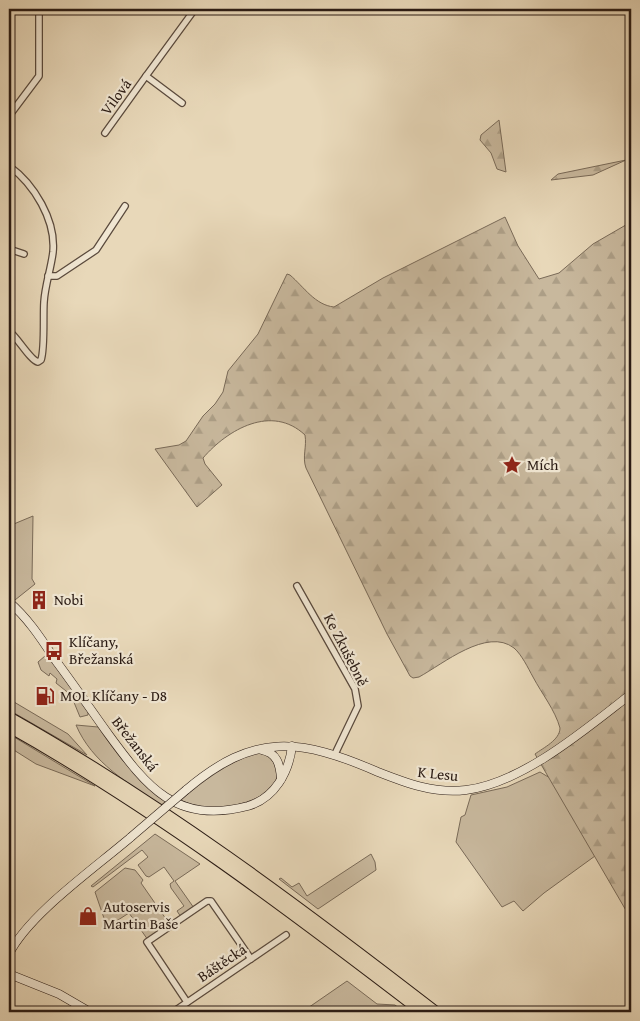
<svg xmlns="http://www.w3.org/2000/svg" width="640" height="1021" font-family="'Gentium Book Plus',serif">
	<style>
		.grass { fill: #c8b89d; stroke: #796a58 }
		.forest { fill: url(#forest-firs); stroke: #796a58 }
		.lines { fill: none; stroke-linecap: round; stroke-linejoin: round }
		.street-casing { stroke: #5a4a3d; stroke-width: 8 }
		.secondary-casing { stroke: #2a1b14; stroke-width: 9 }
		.highway-casing { stroke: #2a1b14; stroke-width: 12 }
		.street { stroke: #f0e6d2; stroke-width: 5.5 }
		.secondary { stroke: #f0e6d2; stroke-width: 8 }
		.highway { stroke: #e8d8b9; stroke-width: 10 }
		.secondary-bridge-casing { stroke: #2a1b14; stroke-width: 9; stroke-linecap: butt }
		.secondary-bridge { stroke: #f0e6d2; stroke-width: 8 }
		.labels { text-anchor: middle; stroke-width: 4.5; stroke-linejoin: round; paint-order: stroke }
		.street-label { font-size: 15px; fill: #2a1b14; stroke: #f0e6d2 }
		.poi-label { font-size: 15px; fill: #2a1b14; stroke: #f0e6d2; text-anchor: start }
	</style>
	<defs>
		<pattern id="forest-firs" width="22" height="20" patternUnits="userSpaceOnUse" patternTransform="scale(1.25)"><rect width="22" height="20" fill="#c8b89d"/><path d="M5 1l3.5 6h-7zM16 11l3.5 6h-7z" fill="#ac9e86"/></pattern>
	</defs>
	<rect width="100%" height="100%" fill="#e8d8b9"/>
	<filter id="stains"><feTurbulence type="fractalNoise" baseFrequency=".004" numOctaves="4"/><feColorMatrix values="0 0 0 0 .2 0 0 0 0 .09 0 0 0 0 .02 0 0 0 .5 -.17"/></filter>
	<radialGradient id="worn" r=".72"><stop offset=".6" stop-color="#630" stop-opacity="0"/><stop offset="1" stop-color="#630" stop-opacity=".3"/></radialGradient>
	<g class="grass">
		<path d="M33,516L32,579L35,584L15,600L9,595V526Z"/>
		<path d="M45,656L49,657L88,712V715L80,717L71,695L56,683L57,679L50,673L49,676L41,670L38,662Z"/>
		<path d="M9,699L68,734L87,755L9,710Z"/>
		<path d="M76,725L98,727C117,754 137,782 166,801L161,805C128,783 92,763 76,725Z"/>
		<path d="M9,734L95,786L36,764L9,747Z"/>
		<path d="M255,753C263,753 270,755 274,763C292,797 225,811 203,808C195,807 187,803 181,800C204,780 226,764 255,753Z"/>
		<path d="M540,772L550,778L595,856L544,893L523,911L514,901L502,907L456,842L461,817L465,815L471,795L507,787Z"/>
		<path d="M155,834L200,864L175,881L194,908L181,917L177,911L184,906L171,888L170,884L174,881L164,867L149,877L146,876L138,865L148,857L142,850L93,887L91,886Z"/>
		<path d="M371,854L375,862L376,870L318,909L279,879L281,878L292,887L299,883L307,896Z"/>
		<path d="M125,868L135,870L143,880L141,883L166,919L169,917L173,921L148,940L129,913L107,927L95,892Z"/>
		<path d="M347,981L377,1004L395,1005L404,1012H302Z"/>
	</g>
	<g class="forest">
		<path d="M499,120L506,172L497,169L491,153L480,140L481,135Z"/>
		<path d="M626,160L593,175L551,180L558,174Z"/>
		<path d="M505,217L518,246L539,279L559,273L593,244L631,222V919L535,754C543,748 560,740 560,728C555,710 542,694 533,677C528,668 522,655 514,648C487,627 443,664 419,677L413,678L410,676L387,634L306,468C302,457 307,447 305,435C272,404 228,429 203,458L205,464L222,485L197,507L155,449L179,445L186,441L203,416L215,404L223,392L228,371L258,334L287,274L290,275C304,287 315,305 334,307L383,278Z"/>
	</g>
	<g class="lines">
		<g class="street-casing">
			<g id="street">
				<path d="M182,103L146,76L195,9"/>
				<path d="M9,116L39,76V9"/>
				<path d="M105,133L146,76"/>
				<path d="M9,166C34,184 56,220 53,252C51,269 45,285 44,302C43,316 45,349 41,360L38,362C30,360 18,338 9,331"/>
				<path d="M9,249L24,254"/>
				<path d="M48,276H57L96,250L125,206"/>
				<path d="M297,586L355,689L358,706L335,754"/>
				<path d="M187,1002L147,942L207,901H211L251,959"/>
				<path d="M173,1012L286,935"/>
			</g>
		</g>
		<g class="secondary-casing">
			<g id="secondary">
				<path d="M9,602C28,618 42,640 56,661C74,685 91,710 109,735C147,787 176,825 248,806C275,798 289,772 292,746"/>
				<path d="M262,750C277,753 280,764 281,779"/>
				<path d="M186,790C254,732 300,738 378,772C406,783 435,794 466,790C523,783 587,728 631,694"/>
				<path d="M9,954C29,914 95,868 131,837"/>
				<path d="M9,974L59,994L90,1012"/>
			</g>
		</g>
		<g class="highway-casing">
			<g id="highway">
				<path d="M9,717C160,802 299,906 436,1012"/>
				<path d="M9,727C155,809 289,910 422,1012"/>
			</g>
		</g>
		<use href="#street" class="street"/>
		<use href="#secondary" class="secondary"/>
		<use href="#highway" class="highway"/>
		<g class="secondary-bridge-casing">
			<path id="secondary-bridge" d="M131,837L186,790"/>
		</g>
		<use href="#secondary-bridge" class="secondary-bridge"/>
	</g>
	<defs>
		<g id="sight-bare" transform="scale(1.5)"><path d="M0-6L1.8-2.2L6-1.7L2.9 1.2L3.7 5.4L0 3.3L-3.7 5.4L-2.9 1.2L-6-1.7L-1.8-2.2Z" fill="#8f2418" stroke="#f0e6d2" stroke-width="2.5" paint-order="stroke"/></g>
		<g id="building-bare" transform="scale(1.5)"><path d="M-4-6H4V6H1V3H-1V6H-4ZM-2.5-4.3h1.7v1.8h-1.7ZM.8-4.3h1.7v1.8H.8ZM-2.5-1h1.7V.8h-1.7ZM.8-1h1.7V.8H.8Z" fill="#8f2418" stroke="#f0e6d2" stroke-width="2.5" paint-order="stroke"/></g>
		<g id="bus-bare" transform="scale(1.5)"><path d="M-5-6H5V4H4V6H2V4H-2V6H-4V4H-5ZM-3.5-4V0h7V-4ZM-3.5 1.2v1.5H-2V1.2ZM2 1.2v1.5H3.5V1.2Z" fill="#8f2418" stroke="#f0e6d2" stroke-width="2.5" paint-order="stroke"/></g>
		<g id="fuel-bare" transform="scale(1.5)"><path d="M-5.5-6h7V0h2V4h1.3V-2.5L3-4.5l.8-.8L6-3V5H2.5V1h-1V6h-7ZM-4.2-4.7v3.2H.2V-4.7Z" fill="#8f2418" stroke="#f0e6d2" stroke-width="2.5" paint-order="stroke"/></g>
		<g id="shop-bare" transform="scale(1.5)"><path d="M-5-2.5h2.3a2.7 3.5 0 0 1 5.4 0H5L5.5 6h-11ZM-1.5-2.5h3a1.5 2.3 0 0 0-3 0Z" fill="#8f2418" stroke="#f0e6d2" stroke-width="2.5" paint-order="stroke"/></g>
	</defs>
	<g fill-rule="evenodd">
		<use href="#sight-bare" x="512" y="465"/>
		<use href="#building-bare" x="39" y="600"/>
		<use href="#bus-bare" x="54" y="651"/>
		<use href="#fuel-bare" x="45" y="696"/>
		<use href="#shop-bare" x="88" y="916"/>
	</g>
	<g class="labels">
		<g class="street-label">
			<text transform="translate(116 97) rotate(-54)" y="5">Vilová</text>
			<text transform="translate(346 650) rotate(63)" y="5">Ke Zkušebně</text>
			<text transform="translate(135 744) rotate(52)" y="5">Břežanská</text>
			<text transform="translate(438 774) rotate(6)" y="5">K Lesu</text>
			<text transform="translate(222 963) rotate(-34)" y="5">Báštěcká</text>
		</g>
		<g class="poi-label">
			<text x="527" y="470">Mích</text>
			<text x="54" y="605">Nobi</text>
			<text x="69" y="647">Klíčany,<tspan x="69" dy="17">Břežanská</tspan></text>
			<text x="60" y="701">MOL Klíčany - D8</text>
			<text x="103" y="912">Autoservis<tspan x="103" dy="17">Martin Baše</tspan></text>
		</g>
	</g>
	<rect width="640" height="1021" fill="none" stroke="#e8d8b9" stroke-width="30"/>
	<rect x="10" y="10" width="620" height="1001" fill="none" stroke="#2a1b14" stroke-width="2.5"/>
	<rect x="15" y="15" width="610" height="991" fill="none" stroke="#2a1b14"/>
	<rect width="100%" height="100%" filter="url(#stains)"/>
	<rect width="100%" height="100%" fill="url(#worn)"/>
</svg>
